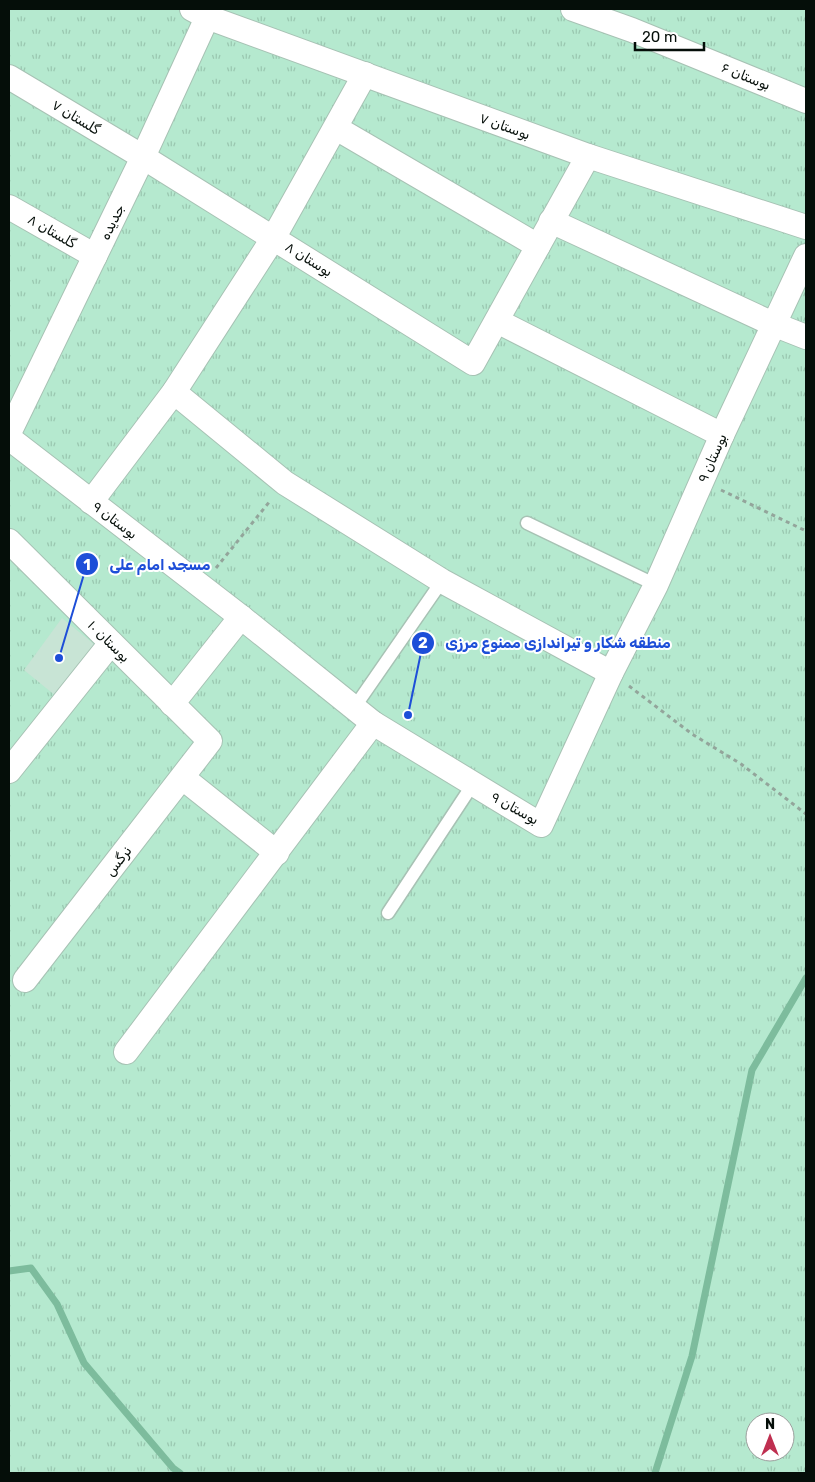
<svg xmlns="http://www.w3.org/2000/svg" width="815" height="1482" font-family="Rubik,'Noto Sans Arabic',sans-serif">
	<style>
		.park { fill: url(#park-tufts); fill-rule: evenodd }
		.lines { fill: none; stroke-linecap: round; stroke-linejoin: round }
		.stream { stroke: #7dbc9d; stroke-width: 7 }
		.building { fill: #c8e4d5 }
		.lane-casing { stroke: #a7c2b4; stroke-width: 15 }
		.street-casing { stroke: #a7c2b4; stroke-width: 26 }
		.path { stroke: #93a59b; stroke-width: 3; stroke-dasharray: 4 4; stroke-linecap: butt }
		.lane { stroke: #fff; stroke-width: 12 }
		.street { stroke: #fff; stroke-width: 24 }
		.labels { text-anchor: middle; stroke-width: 4; stroke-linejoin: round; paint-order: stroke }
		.street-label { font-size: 14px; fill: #050e09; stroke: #fff }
		.leader { fill: none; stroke: #1d4ed8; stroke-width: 2 }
		.callout-dot { fill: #1d4ed8; stroke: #fff; stroke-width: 2 }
		.mark-label { font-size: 15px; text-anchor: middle; font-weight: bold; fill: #fff }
		.callout-label { font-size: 15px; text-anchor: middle; font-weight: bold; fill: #1d4ed8; stroke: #fff; stroke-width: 4; stroke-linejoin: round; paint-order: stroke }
	</style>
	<defs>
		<pattern id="park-tufts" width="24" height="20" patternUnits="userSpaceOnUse" patternTransform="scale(1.25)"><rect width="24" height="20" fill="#b5e9cf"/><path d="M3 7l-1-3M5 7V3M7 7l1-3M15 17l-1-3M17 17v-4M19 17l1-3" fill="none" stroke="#9ac7b0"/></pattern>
	</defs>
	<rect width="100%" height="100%" fill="#e7fef1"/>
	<path class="park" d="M9,9H806V1473H9ZM755,1422H785V1452H755Z"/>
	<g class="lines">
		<g class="stream">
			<path d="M9,1271L31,1268L57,1304L84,1363L173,1468L180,1473"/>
			<path d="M655,1473L692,1356L752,1070L806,978"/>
		</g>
	</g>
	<path class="building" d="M62,618L95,645L57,697L24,670Z"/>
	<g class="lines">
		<g class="lane-casing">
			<g id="lane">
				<path d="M527,523L656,585"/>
				<path d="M354,708L442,581"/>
				<path d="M388,913L473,784"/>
			</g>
		</g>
		<g class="street-casing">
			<g id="street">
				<path d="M192,9L207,17L588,156L806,227"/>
				<path d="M573,9L632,30L806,101"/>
				<path d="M9,77L143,157L473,363L588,156"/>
				<path d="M336,128L538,246"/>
				<path d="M9,207L95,256"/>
				<path d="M551,221L773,324L806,337"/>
				<path d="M497,321L722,435"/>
				<path d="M174,392L285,483L442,581L611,673"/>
				<path d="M9,433L143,157L211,9"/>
				<path d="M9,438L241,617L373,723L541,825L611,673L656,585L722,435L806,256"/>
				<path d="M91,502L174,392L274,237L365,74"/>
				<path d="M9,541L210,741L25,980"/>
				<path d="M172,704L241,617"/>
				<path d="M9,771L111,643"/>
				<path d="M183,778L277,853"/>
				<path d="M126,1052L373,723"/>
			</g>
		</g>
		<g class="path">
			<path d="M721,490L806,531"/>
			<path d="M216,568L270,501"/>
			<path d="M629,686L692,734L741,764L806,814"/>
		</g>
		<use href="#lane" class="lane"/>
		<use href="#street" class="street"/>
	</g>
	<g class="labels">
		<g class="street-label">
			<text transform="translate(746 76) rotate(22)" y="5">بوستان ۶</text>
			<text transform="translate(76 117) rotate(31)" y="5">گلستان ۷</text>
			<text transform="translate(505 126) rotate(20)" y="5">بوستان ۷</text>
			<text transform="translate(112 222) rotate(-64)" y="5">جدیده</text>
			<text transform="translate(52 231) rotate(30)" y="5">گلستان ۸</text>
			<text transform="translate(309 259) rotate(32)" y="5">بوستان ۸</text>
			<text transform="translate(712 458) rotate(-66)" y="5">بوستان ۹</text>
			<text transform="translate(115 520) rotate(37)" y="5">بوستان ۹</text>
			<text transform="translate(109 641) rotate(45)" y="5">بوستان ۱۰</text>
			<text transform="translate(515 808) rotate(29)" y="5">بوستان ۹</text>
			<text transform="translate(118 861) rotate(-52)" y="5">نرگس</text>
		</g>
	</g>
	<path class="leader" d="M59 658L87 564M408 715L423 643"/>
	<g class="callout-dot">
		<circle cx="59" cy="658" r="5"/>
		<circle cx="408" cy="715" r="5"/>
		<circle cx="87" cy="564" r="12"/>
		<circle cx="423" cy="643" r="12"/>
	</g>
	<g class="mark-label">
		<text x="87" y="570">1</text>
		<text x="423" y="648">2</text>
	</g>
	<g class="callout-label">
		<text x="160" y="570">مسجد امام علی</text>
		<text x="558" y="648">منطقه شکار و تیراندازی ممنوع مرزی</text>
	</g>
	<rect width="815" height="1482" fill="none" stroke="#050e09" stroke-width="20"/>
	<g transform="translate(770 1437)"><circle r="24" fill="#ffffff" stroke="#9b9f9d"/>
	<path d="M0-4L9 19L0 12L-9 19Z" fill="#bf2f50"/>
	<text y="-8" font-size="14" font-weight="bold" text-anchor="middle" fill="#050e09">N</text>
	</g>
	<path d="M635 42v8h69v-8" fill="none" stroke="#050e09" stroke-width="2.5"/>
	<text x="642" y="42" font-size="15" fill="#050e09" stroke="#ffffff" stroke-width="4" paint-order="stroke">20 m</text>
</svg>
